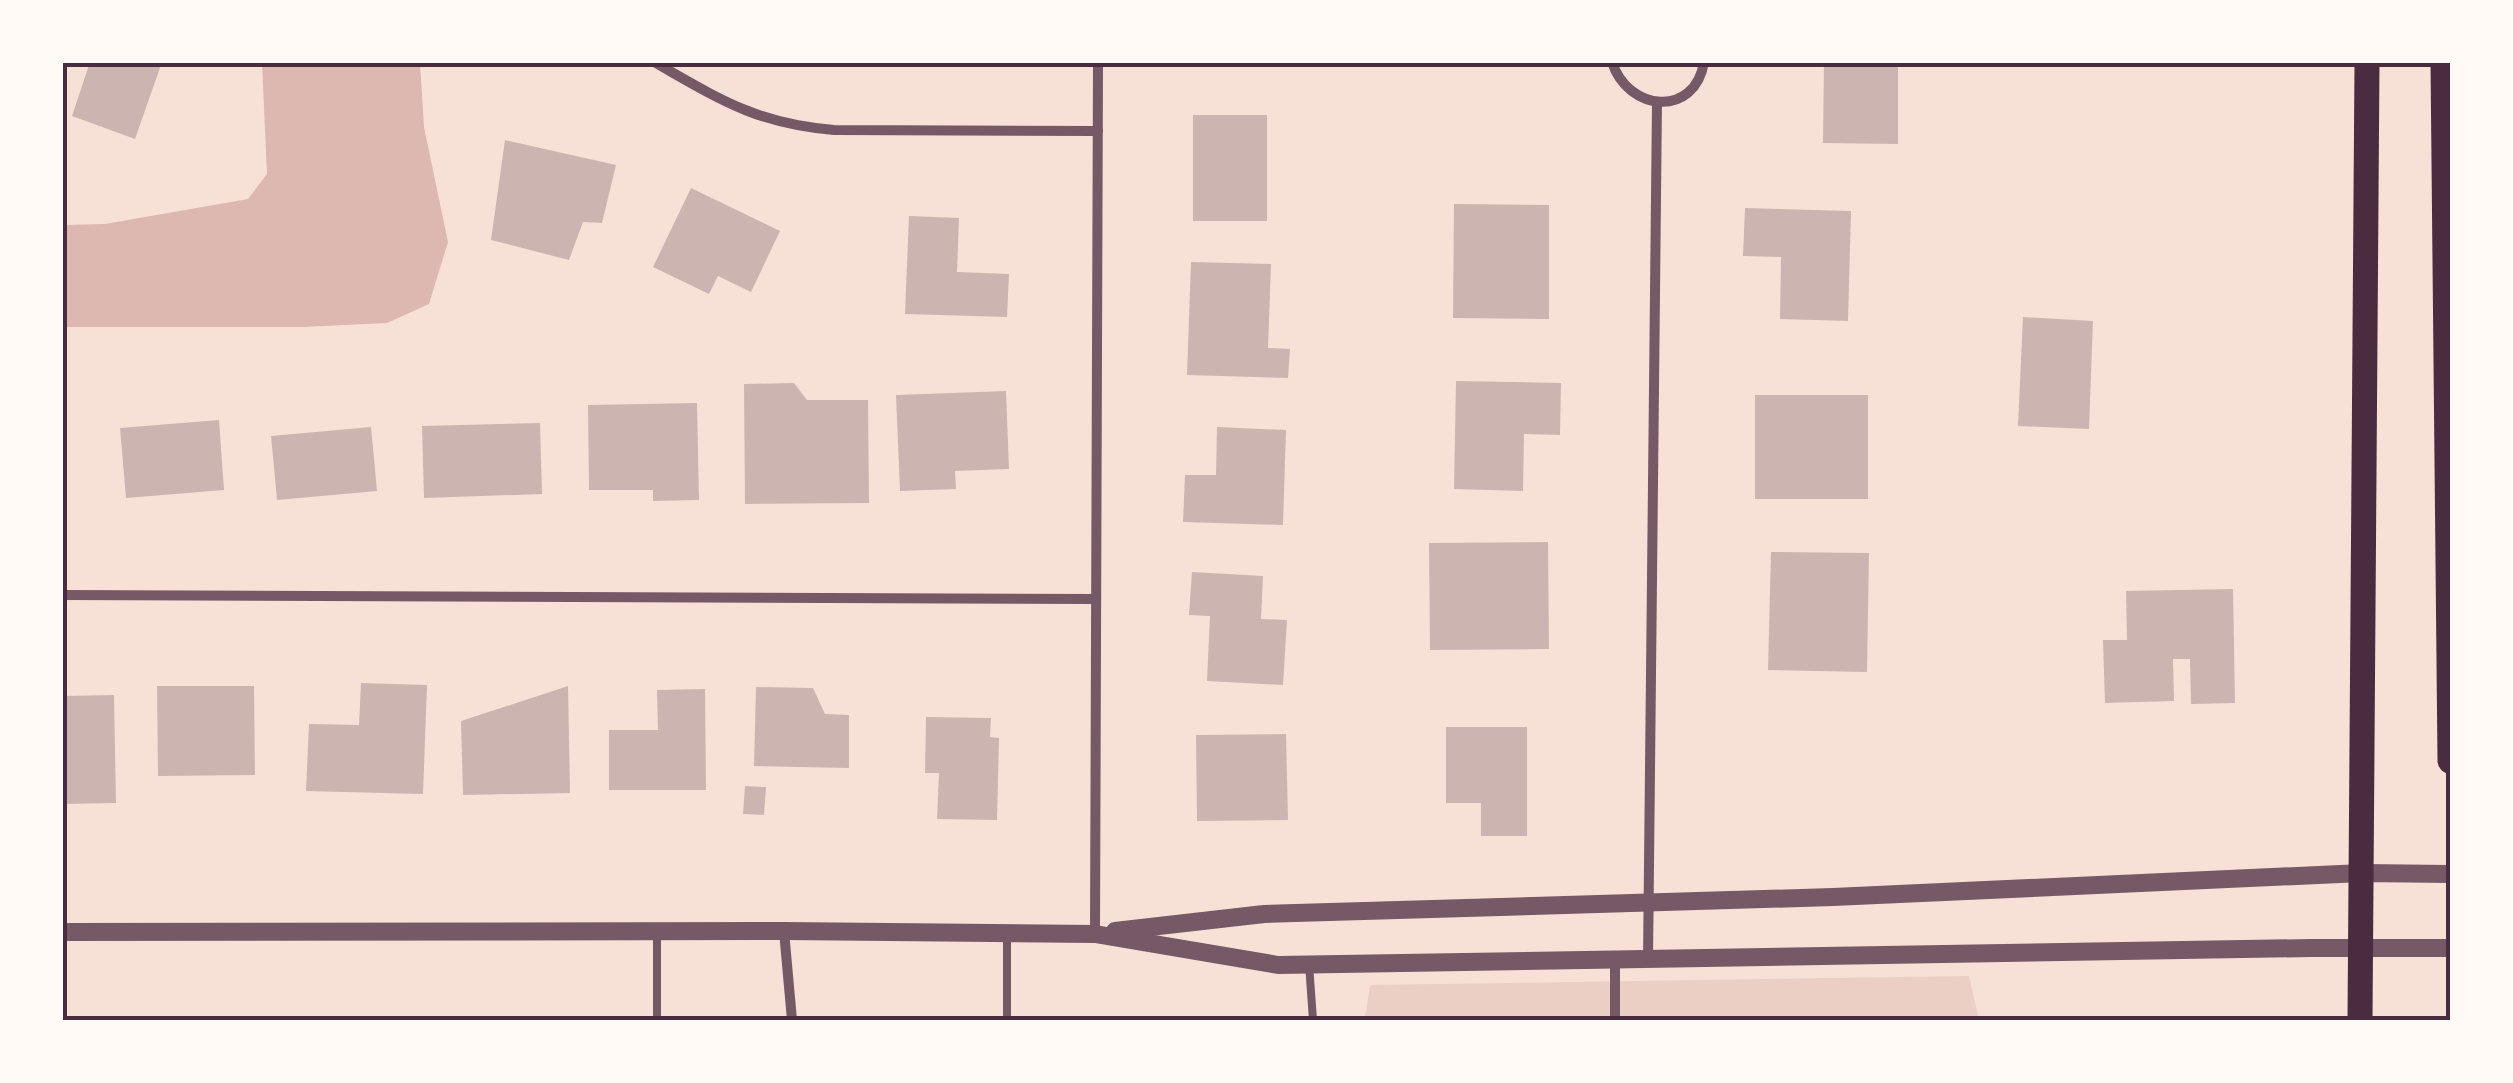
<svg xmlns="http://www.w3.org/2000/svg" width="2513" height="1083" font-family="'IBM Plex Serif',serif">
	<style>
		.green { fill: #ebcfc5 }
		.water { fill: #dcb8b0 }
		.building { fill: #ccb4b1 }
		.lines { fill: none; stroke-linecap: round; stroke-linejoin: round }
		.service { stroke: #755966; stroke-width: 8 }
		.minor { stroke: #755966; stroke-width: 10 }
		.tertiary { stroke: #755966; stroke-width: 18 }
		.primary { stroke: #4a2c40; stroke-width: 25 }
		.neatline { fill: none; stroke: #4a2c40; stroke-width: 4 }
	</style>
	<rect width="100%" height="100%" fill="#f7e1d7"/>
	<path class="green" d="M1969,976L1979,1020L1365,1019L1370,985Z"/>
	<path class="water" d="M262,63H420L424,127L448,242L429,304L387,323L303,327H63V225L105,224L248,199L267,174Z"/>
	<g class="building">
		<path d="M90,62H162L135,139L72,116Z"/>
		<path d="M1824,62H1898V144L1823,143Z"/>
		<rect x="1193" y="115" width="74" height="106"/>
		<path d="M505,140L616,165L602,223L583,222L569,260L491,240Z"/>
		<path d="M691,188L780,231L751,292L718,276L709,294L653,267Z"/>
		<path d="M1454,204L1549,205V319L1453,318Z"/>
		<path d="M1745,208L1851,211L1848,321L1780,319L1781,257L1743,256Z"/>
		<path d="M909,216L959,218L957,272L1009,274L1007,317L905,314Z"/>
		<path d="M1191,262L1271,264L1268,348L1290,349L1288,378L1187,375Z"/>
		<path d="M2023,317L2093,321L2089,429L2018,426Z"/>
		<path d="M1456,381L1561,383L1560,435L1524,434L1523,491L1454,489Z"/>
		<path d="M794,383L807,400H868L869,503L745,504L744,384Z"/>
		<path d="M1006,391L1009,469L955,471L956,489L900,491L896,395Z"/>
		<rect x="1755" y="395" width="113" height="104"/>
		<path d="M697,403L699,500L653,501V490H589L588,405Z"/>
		<path d="M219,420L224,490L126,498L120,428Z"/>
		<path d="M540,423L542,494L424,498L422,426Z"/>
		<path d="M371,427L377,491L277,500L271,436Z"/>
		<path d="M1217,427L1286,430L1283,525L1183,522L1185,475H1216Z"/>
		<path d="M1548,542L1549,649L1430,650L1429,543Z"/>
		<path d="M1771,552L1869,553L1867,672L1768,670Z"/>
		<path d="M1192,572L1263,576L1261,619L1287,620L1283,685L1207,681L1210,616L1189,615Z"/>
		<path d="M2233,589L2235,703L2191,704L2190,659H2173L2174,701L2105,703L2103,640H2127L2126,591Z"/>
		<path d="M361,683L427,685L423,794L306,791L309,724L359,725Z"/>
		<path d="M157,686H254L255,775L158,776Z"/>
		<path d="M568,686L570,793L463,795L461,721Z"/>
		<path d="M756,687L813,688L825,714L849,715V768L754,766Z"/>
		<path d="M705,689L706,790H609V730H658L657,690Z"/>
		<path d="M114,695L116,803L62,804V696Z"/>
		<path d="M926,717L991,718L990,737L999,738L997,820L937,819L939,773H925Z"/>
		<path d="M1446,727H1527V836H1481V803H1446Z"/>
		<path d="M1286,734L1288,820L1197,821L1196,735Z"/>
		<path d="M745,786L766,787L764,815L743,814Z"/>
	</g>
	<g class="lines">
		<g class="service">
			<path d="M657,931V1020"/>
			<path d="M1007,933V1020"/>
			<path d="M1309,964L1313,1020"/>
		</g>
		<g class="minor">
			<path d="M654,62C719,99 757,124 834,130L1098,131"/>
			<path d="M1612,62C1628,112 1695,118 1704,62"/>
			<path d="M62,595L1095,599"/>
			<path d="M784,931L792,1020"/>
			<path d="M1095,934L1098,62"/>
			<path d="M1648,960L1657,102"/>
			<path d="M1615,1020V960"/>
		</g>
		<g class="tertiary">
			<path d="M1115,931L1264,914L1833,897L2362,873L2450,874"/>
			<path d="M62,932L784,931L1095,934L1278,965L2310,948H2450"/>
		</g>
		<g class="primary">
			<path d="M2443,62L2450,761"/>
			<path d="M2360,1020L2367,62"/>
		</g>
	</g>
	<rect width="2513" height="1083" fill="none" stroke="#fffaf5" stroke-width="130"/>
	<rect x="65" y="65" width="2383" height="953" class="neatline"/>
</svg>
